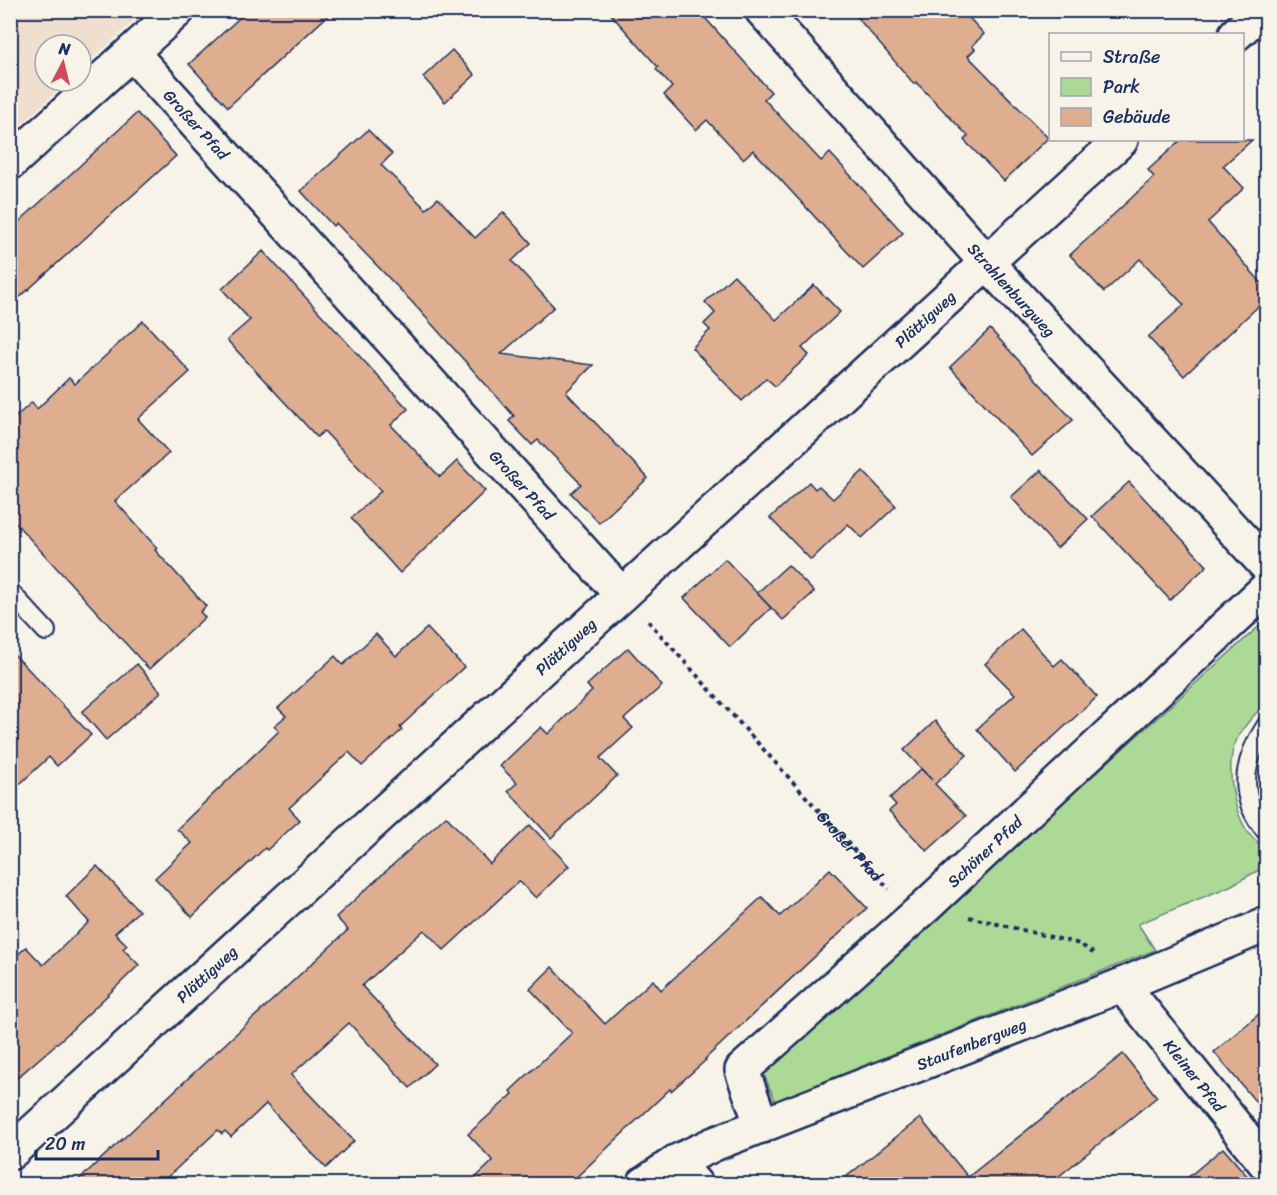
<svg xmlns="http://www.w3.org/2000/svg" width="1277" height="1195" font-family="Sriracha,sans-serif">
	<style>
		.built { fill: #f0dece }
		.green { fill: #add997; stroke: #64847a; stroke-width: 1.5 }
		.building { fill: #dfae91; stroke: #1b2f5e; stroke-width: 1.5 }
		.lines { fill: none; stroke-linecap: round; stroke-linejoin: round }
		.lane-casing { stroke: #1b2f5e; stroke-width: 22 }
		.street-casing { stroke: #1b2f5e; stroke-width: 38 }
		.path { stroke: #1b2f5e; stroke-width: 4; stroke-dasharray: 4.5 4.5; stroke-linecap: butt }
		.lane { stroke: #f7f3e8; stroke-width: 18 }
		.street { stroke: #f7f3e8; stroke-width: 33 }
		.labels { text-anchor: middle; stroke-width: 5; stroke-linejoin: round; paint-order: stroke }
		.street-label { font-size: 16px; fill: #1b2f5e; stroke: #f7f3e8 }
	</style>
	<rect width="100%" height="100%" fill="#f7f3e8"/>
	<filter id="ink" filterUnits="userSpaceOnUse"><feTurbulence type="fractalNoise" baseFrequency=".0167" numOctaves="2"/><feDisplacementMap in="SourceGraphic" scale="12" xChannelSelector="R" yChannelSelector="G"/><feConvolveMatrix kernelMatrix="1 2 1 2 8 2 1 2 1" color-interpolation-filters="sRGB"/></filter>
	<g filter="url(#ink)">
		<path class="built" d="M11,10H145V11L81,69V45H45V81H68L11,134Z"/>
		<path class="green" d="M1266,620V703C1256,713 1244,725 1237,739C1224,764 1233,816 1252,837C1256,841 1262,845 1266,849V866L1230,886L1138,924L1155,950L775,1101L763,1072Z"/>
		<g class="building">
			<path d="M248,10H334L228,107L189,64Z"/>
			<path d="M607,10H698L771,92L764,99L821,161L830,153L903,233L863,269L753,150L743,159L707,120L696,130L664,95L672,87L656,69L658,67Z"/>
			<path d="M851,10H962L984,34L972,46L975,49L968,56L1048,138L1004,181L964,140L968,136L916,82L914,84Z"/>
			<path d="M452,50L475,75L445,102L423,77Z"/>
			<path d="M137,113L176,156L10,306V230Z"/>
			<path d="M368,130L392,154L381,165L426,209L438,198L475,238L503,212L531,243L512,261L554,307L501,354L593,365L566,392L648,478L599,523L571,493L581,484L538,440L532,445L509,421L514,416L412,302L336,223L333,226L301,191Z"/>
			<path d="M1181,140H1252L1223,166L1244,188L1208,222L1266,288V299L1184,376L1148,337L1184,305L1140,259L1104,292L1070,255L1154,177L1148,170Z"/>
			<path d="M263,251L408,409L391,425L440,477L457,461L485,491L400,573L351,518L381,491L324,431L317,437L227,340L250,320L222,289Z"/>
			<path d="M734,275L776,320L814,285L840,312L802,348L809,355L775,386L766,378L742,401L692,348L710,330L704,324L715,313L705,302Z"/>
			<path d="M143,321L190,372L138,419L169,453L115,501L157,548L155,550L206,606L200,612L205,617L149,669L10,517V422L32,402L37,409L69,378L75,384Z"/>
			<path d="M990,329L1073,420L1032,456L950,367Z"/>
			<path d="M1041,470L1088,519L1057,548L1011,497Z"/>
			<path d="M863,471L896,506L862,538L848,524L811,560L770,518L809,482L815,489L819,486L833,499Z"/>
			<path d="M1129,482L1207,566L1170,600L1092,516Z"/>
			<path d="M725,559L771,608L730,647L684,598Z"/>
			<path d="M788,565L814,592L783,620L757,593Z"/>
			<path d="M427,628L464,667L400,727L402,730L362,766L349,752L289,808L300,820L267,850L265,848L192,917L155,878L192,843L177,829L279,731L274,726L286,716L278,708L335,656L343,665L376,634L396,656Z"/>
			<path d="M1021,629L1054,666L1062,659L1097,697L1015,772L977,729L1015,694L985,664Z"/>
			<path d="M628,648L662,686L624,719L633,728L600,758L617,776L551,838L508,791L517,783L500,766L541,727L548,734L592,691L587,685Z"/>
			<path d="M10,650L91,735L57,766L49,757L10,793Z"/>
			<path d="M137,664L161,692L106,740L82,712Z"/>
			<path d="M935,721L967,755L935,784L966,816L927,851L889,811L896,805L890,798L921,769L932,780L904,750Z"/>
			<path d="M446,816L490,864L530,825L569,866L536,898L519,881L444,950L424,930L362,986L435,1064L410,1088L349,1023L291,1075L354,1141L326,1168L266,1104L231,1137L225,1131L222,1134L218,1130L159,1185H73L348,930L336,917Z"/>
			<path d="M97,866L139,911L115,933L127,945L123,949L139,965L63,1038L10,1084V962L26,947L43,965L89,922L66,896Z"/>
			<path d="M830,869L867,908L705,1059L706,1060L671,1091L670,1089L568,1185H468L493,1161L468,1134L513,1094L510,1091L572,1033L530,989L552,967L605,1024L653,980L661,990L762,897L780,916Z"/>
			<path d="M1266,1008V1114L1214,1052Z"/>
			<path d="M1123,1054L1157,1097L1048,1185H836L920,1118L968,1177Z"/>
			<path d="M1223,1148L1255,1185H1179Z"/>
		</g>
		<g class="lines">
			<g class="lane-casing">
				<g id="lane">
					<path d="M10,592L46,631"/>
					<path d="M1266,726C1243,761 1236,796 1266,831"/>
				</g>
			</g>
			<g class="street-casing">
				<g id="street">
					<path id="s2" d="M762,10L987,263L1266,565"/>
					<path d="M1236,34L1262,10"/>
					<path id="s3" d="M132,53L622,595"/>
					<path d="M10,163L178,10"/>
					<path id="s4" d="M1122,985L1266,1164"/>
					<path id="s5" d="M762,1126L742,1070L925,907L1266,589"/>
					<path id="s6" d="M10,1153L1121,140"/>
					<path d="M676,1162L695,1184"/>
					<path id="s7" d="M644,1184L676,1162L714,1144L1122,985L1256,929L1266,923"/>
				</g>
			</g>
			<g class="path">
				<path id="s1" d="M648,621L889,889"/>
				<path d="M969,917L1080,944L1096,955"/>
			</g>
			<use href="#lane" class="lane"/>
			<use href="#street" class="street"/>
		</g>
	</g>
	<g class="labels">
		<g class="street-label">
			<text dy="6" stroke="none"><textPath href="#s3" startOffset="96">Großer Pfad</textPath></text>
			<text dy="6" stroke="none"><textPath href="#s2" startOffset="375">Strahlenburgweg</textPath></text>
			<text dy="6" stroke="none"><textPath href="#s6" startOffset="1238">Plättigweg</textPath></text>
			<text dy="6" stroke="none"><textPath href="#s3" startOffset="582">Großer Pfad</textPath></text>
			<text dy="6" stroke="none"><textPath href="#s6" startOffset="752">Plättigweg</textPath></text>
			<text dy="6" stroke="none"><textPath href="#s1" startOffset="302">Großer Pfad</textPath></text>
			<text dy="6" stroke="none"><textPath href="#s5" startOffset="386">Schöner Pfad</textPath></text>
			<text dy="6" stroke="none"><textPath href="#s6" startOffset="266">Plättigweg</textPath></text>
			<text dy="6" stroke="none"><textPath href="#s7" startOffset="357">Staufenbergweg</textPath></text>
			<text dy="6" stroke="none"><textPath href="#s4" startOffset="116">Kleiner Pfad</textPath></text>
		</g>
	</g>
	<rect width="1277" height="1195" fill="none" stroke="#f7f3e8" stroke-width="36"/>
	<rect x="18" y="18" width="1241" height="1159" fill="none" stroke="#1b2f5e" stroke-width="2" filter="url(#ink)"/>
	<rect x="1049" y="33" width="195" height="108" fill="#f7f3e8" stroke="#9fa5b1" stroke-width="1.5"/>
	<rect x="1061" y="52" width="30" height="9" fill="#f7f3e8" stroke="#9fa5b1" stroke-width="1.5"/>
	<text x="1103" y="63" font-size="18" fill="#1b2f5e">Straße</text>
	<rect x="1061" y="78" width="30" height="18" fill="#add997" stroke="#9fa5b1" stroke-width="1.5"/>
	<text x="1103" y="93" font-size="18" fill="#1b2f5e">Park</text>
	<rect x="1061" y="108" width="30" height="18" fill="#dfae91" stroke="#9fa5b1" stroke-width="1.5"/>
	<text x="1103" y="123" font-size="18" fill="#1b2f5e">Gebäude</text>
	<g transform="translate(63 63) rotate(7)"><circle r="28" fill="#f7f3e8" stroke="#9fa5b1" stroke-width="1.5"/>
	<path d="M0-4.5L10 22L0 15L-10 22Z" fill="#d1495b"/>
	<text y="-9" font-size="16" font-weight="bold" text-anchor="middle" fill="#1b2f5e">N</text>
	</g>
	<path d="M36 1150v9h122v-9" fill="none" stroke="#1b2f5e" stroke-width="3"/>
	<text x="45" y="1150" font-size="18" fill="#1b2f5e" stroke="#f7f3e8" stroke-width="4.5" paint-order="stroke">20 m</text>
</svg>
